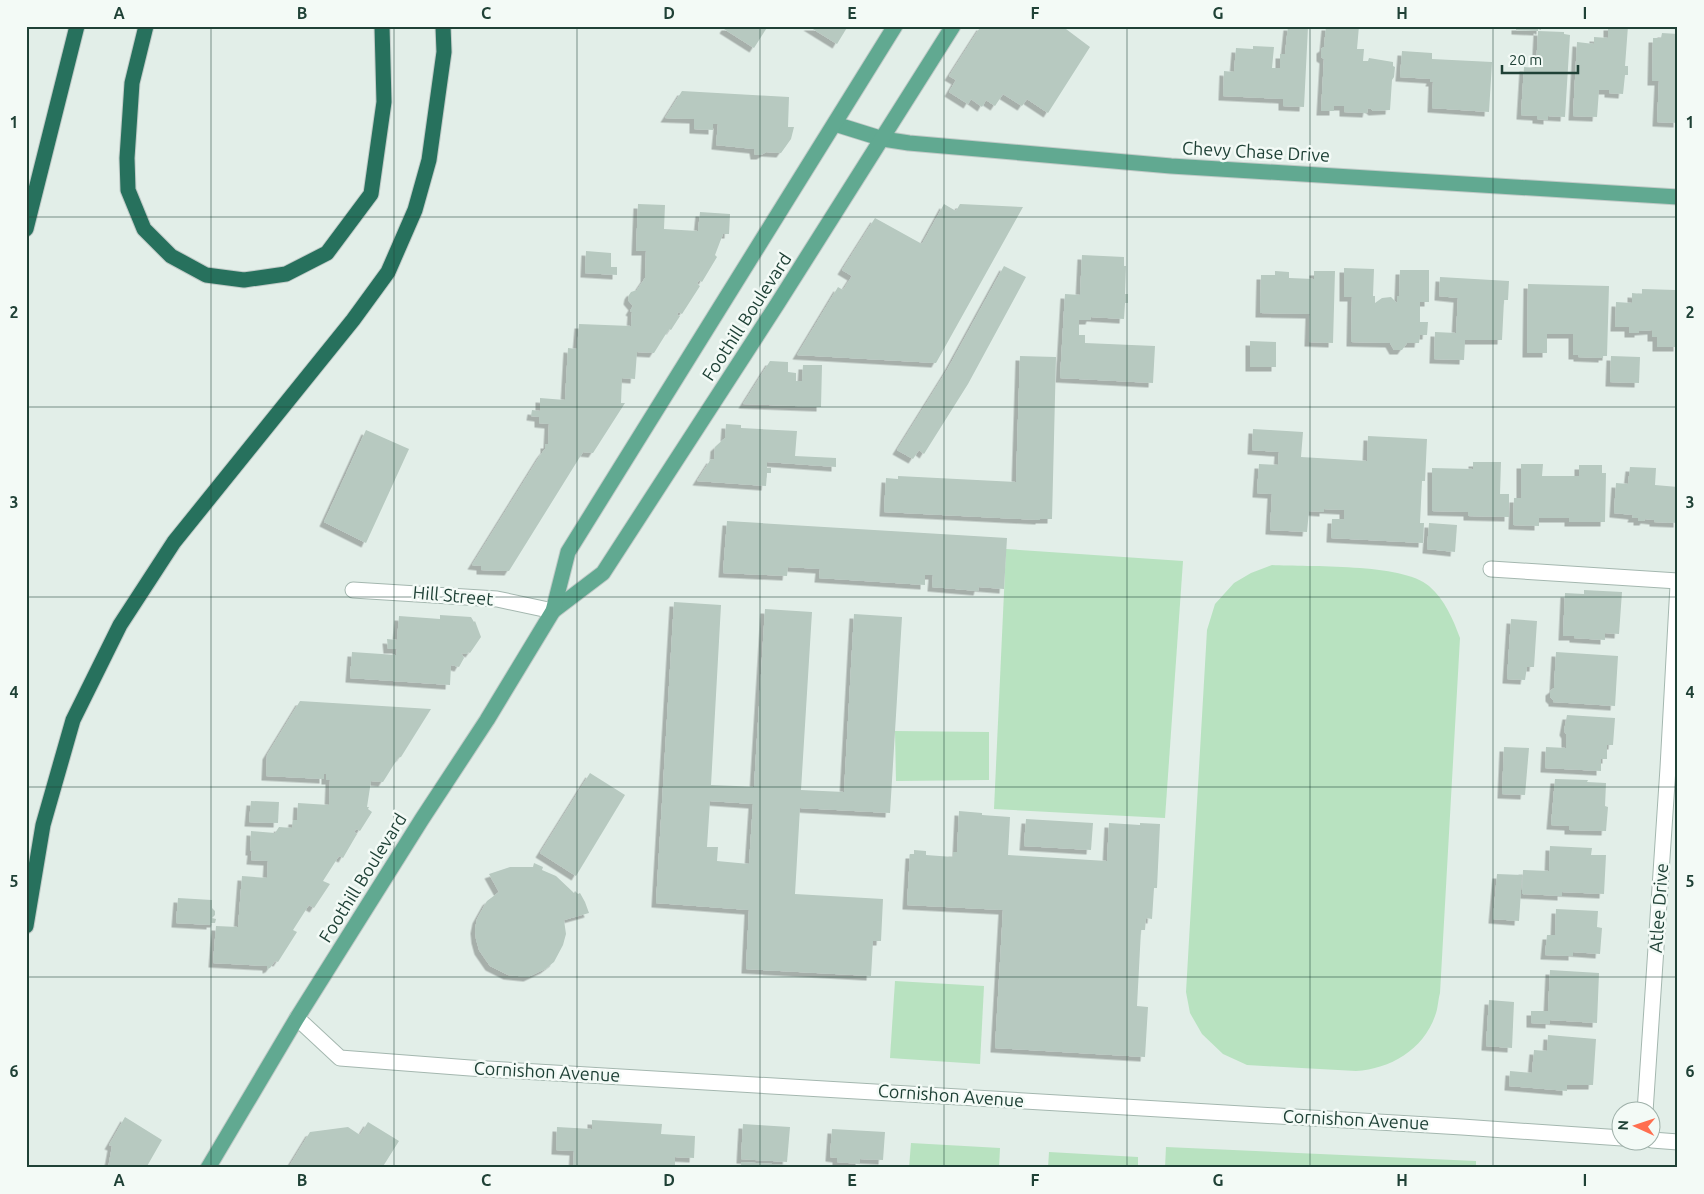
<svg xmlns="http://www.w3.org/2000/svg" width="1704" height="1194" viewBox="0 0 1704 1194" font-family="Ubuntu,sans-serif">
<defs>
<filter id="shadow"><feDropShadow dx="-4.5" dy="4.5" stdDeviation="0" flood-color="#0004"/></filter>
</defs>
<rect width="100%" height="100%" fill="#e2eee8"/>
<g fill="#b8e2c0">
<polygon points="1006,549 1183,561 1165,818 994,809"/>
<path d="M 1272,565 C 1308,567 1403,563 1429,586 C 1445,600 1453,619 1460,638 L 1440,993 C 1438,1000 1438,1009 1435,1016 C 1423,1050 1390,1069 1356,1071 L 1247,1065 L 1223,1054 L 1202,1034 L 1190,1013 L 1186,992 L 1207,630 L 1215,604 L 1234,583 L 1251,573 Z"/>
<polygon points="895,731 989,732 989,780 896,781"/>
<polygon points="895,981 984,986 980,1064 890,1058"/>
<polygon points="911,1143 1000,1148 999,1168 909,1168"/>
<polygon points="1166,1147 1476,1161 1476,1168 1165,1168"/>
<polygon points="1049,1152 1138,1157 1138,1168 1048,1168"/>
</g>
<g fill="#b7c9c0" fill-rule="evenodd" filter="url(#shadow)">
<polygon points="726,26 768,26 754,48 724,29"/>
<polygon points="808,26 848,26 837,44"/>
<polygon points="981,26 1062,26 1090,47 1048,113 1027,99 1022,106 1003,94 995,106 986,100 982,107 971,99 968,104 949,92 956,80 949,76"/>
<polygon points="1288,26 1308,27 1304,107 1283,106 1283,99 1223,96 1224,71 1234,72 1236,48 1253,49 1253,46 1274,47 1272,68 1280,68 1280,54 1285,54"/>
<polygon points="1326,26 1359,26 1357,49 1364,49 1363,61 1368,61 1369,58 1393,62 1393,66 1395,67 1394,77 1392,80 1390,110 1373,111 1371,109 1368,108 1367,113 1344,112 1344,106 1334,106 1334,111 1321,111 1324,59 1321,57 1321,49 1324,47"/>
<polygon points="1516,26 1541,26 1541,30 1538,29 1538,31 1516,30"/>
<polygon points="1608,26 1628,26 1625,66 1628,66 1628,75 1625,75 1623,94 1609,93 1609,90 1599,90 1597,117 1573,116 1577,42 1594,44 1594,37 1608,38"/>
<polygon points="1538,31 1564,32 1564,34 1570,35 1565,117 1548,116 1548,120 1537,119 1537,116 1521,115 1524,67 1536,68"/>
<polygon points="1662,33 1678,34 1678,123 1657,122 1659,81 1652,81 1653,38 1661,38"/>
<polygon points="1402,51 1432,53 1432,59 1492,62 1489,112 1432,108 1433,82 1430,82 1431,79 1400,77"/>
<polygon points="682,91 789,97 788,127 794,127 791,139 781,153 766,152 761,155 755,155 754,149 716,145 718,124 713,124 713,130 694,129 694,119 665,118"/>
<polygon points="638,204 665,205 664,229 698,231 700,212 730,214 729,234 723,234 715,255 717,257 702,282 699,280 697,284 700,286 682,314 678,312 677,315 680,316 671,330 669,329 654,353 637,352 635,379 622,378 621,403 625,403 593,453 583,452 509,571 481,570 481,566 472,565 541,454 545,449 545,444 548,444 549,424 539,423 539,417 531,416 532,410 540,411 540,398 565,400 568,348 577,349 579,324 631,326 632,312 630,311 633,306 628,300 629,295 631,292 637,290 645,278 646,251 636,251"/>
<polygon points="944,204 956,211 960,204 1023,207 936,363 797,355 838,287 843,290 852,276 842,270 875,218 922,244"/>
<polygon points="586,251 611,253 611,267 617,267 617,275 585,273"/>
<polygon points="1082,255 1124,257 1124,266 1126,266 1125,294 1128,294 1128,303 1125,303 1124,319 1091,317 1090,320 1079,320 1079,335 1085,335 1085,343 1155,346 1153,383 1060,378 1065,294 1080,295"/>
<polygon points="1004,266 1026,277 968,384 924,454 919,450 913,459 897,450 947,370"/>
<polygon points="1344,268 1374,269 1373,296 1375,296 1375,303 1382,298 1391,297 1397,303 1397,296 1399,296 1400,270 1429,270 1429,302 1420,302 1420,322 1428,322 1427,335 1420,335 1419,343 1407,343 1402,350 1394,350 1390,343 1351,342 1352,297 1344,297"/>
<polygon points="1275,271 1289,272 1289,278 1314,279 1314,271 1335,271 1333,343 1309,342 1310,314 1260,313 1261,275 1275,275"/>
<polygon points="1440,277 1509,281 1508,300 1504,300 1502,340 1465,340 1464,360 1434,359 1435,332 1456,333 1458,298 1439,296"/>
<polygon points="1528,284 1609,286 1607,356 1603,356 1603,358 1578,357 1578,355 1573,355 1573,334 1547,334 1547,353 1527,353"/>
<polygon points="1676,288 1678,288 1678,347 1657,347 1657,337 1652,337 1652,330 1639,331 1639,333 1629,333 1629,327 1615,327 1616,302 1632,303 1632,293 1642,294 1642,289 1676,290"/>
<polygon points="1250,341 1276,342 1276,367 1250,367"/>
<polygon points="1020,356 1056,357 1052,519 1040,519 1040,520 884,512 886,478 898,479 898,476 1016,482"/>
<polygon points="1611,356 1640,357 1639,383 1610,382"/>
<polygon points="770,361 788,362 788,372 796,373 796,381 802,381 803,365 822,365 821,407 743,404"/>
<polygon points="726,424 741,425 741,428 797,431 795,456 836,458 836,467 767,462 767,468 771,468 771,473 767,473 766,486 697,481 711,459 714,460 715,447 725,438"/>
<polygon points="1253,429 1303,432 1301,457 1367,461 1368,436 1427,439 1425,481 1422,481 1420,523 1424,523 1423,543 1331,538 1332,519 1344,519 1344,510 1324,509 1324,512 1309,511 1307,532 1270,530 1272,494 1257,493 1259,464 1278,465 1279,452 1252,450"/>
<polygon points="366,430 409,449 366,543 324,522"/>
<polygon points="1473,462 1501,462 1500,494 1509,494 1509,517 1468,516 1468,512 1432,511 1432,468 1473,469"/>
<polygon points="1521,464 1543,464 1542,476 1579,476 1579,465 1602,465 1602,473 1606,473 1605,522 1569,522 1569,518 1539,518 1539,526 1513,525 1514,498 1521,498"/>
<polygon points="1630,467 1656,468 1655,485 1678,487 1678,523 1654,522 1654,520 1645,519 1644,521 1638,521 1638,518 1632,518 1633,515 1614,513 1616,483 1628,484"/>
<polygon points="727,521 1007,538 1004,589 979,587 978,591 932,587 933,575 925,575 925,585 819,578 820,569 788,567 787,576 723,573"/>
<polygon points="1429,523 1457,525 1455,552 1427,549"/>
<polygon points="1584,590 1622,592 1619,634 1605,633 1605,640 1574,638 1574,636 1563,636 1565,593 1584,594"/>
<path d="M 674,602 L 721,605 L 711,785 L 736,786 L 754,787 L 765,609 L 812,612 L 801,790 L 844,792 L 854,614 L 902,617 L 890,813 L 800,808 L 795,894 L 883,899 L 881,941 L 873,941 L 871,976 L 746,969 L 749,910 L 656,903 ZM 710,801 L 753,804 L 749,864 L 717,861 L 718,847 L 707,847 Z"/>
<polygon points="440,615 471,617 474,622 475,621 481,637 470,653 468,652 467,654 461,653 464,658 459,667 451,665 450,685 350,678 352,652 396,655 397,649 388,649 387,639 397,640 399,616 440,619"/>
<polygon points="1511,619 1537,621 1534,667 1527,667 1525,680 1507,679"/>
<polygon points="1556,652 1618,656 1615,706 1553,702 1553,700 1550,697 1550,691 1554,688"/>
<polygon points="300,701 431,709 401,757 398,758 383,782 371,781 367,807 369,807 368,809 372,812 360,831 356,829 354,832 357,834 343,858 339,856 323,881 330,884 314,908 309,905 293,930 297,932 278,962 275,961 270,968 267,969 267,966 213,963 216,926 238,927 242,876 267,878 268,861 251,860 252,851 250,851 251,831 275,833 279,827 292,828 293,820 297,820 298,803 329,805 330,780 326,780 326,774 324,774 324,779 266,776 267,755"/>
<polygon points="1567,715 1615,718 1613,745 1607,745 1607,759 1601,759 1601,771 1545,768 1546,747 1566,748 1566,734 1564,731"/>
<polygon points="1504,747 1529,748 1525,795 1502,794"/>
<polygon points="590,773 625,795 576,876 540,853"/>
<polygon points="1555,779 1588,780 1587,782 1606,783 1605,806 1608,807 1606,831 1569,830 1569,826 1551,825"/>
<polygon points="251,801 279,802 278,823 249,822"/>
<polygon points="959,811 982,813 982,815 1010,817 1008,855 1107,861 1109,823 1140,825 1140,823 1160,824 1157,888 1154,888 1152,919 1146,918 1145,930 1141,930 1137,1006 1148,1007 1145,1057 995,1048 1003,910 907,905 910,854 914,854 914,850 926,851 926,855 953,857 953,852 957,852"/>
<polygon points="1026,819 1093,823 1091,850 1024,846"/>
<polygon points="1550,846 1592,848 1591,855 1606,855 1604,894 1562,892 1562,896 1522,894 1523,870 1549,871"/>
<polygon points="534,863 543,867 542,870 556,876 574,893 575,891 578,894 580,893 585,902 589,913 564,920 566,934 563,945 554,962 545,969 528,977 508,975 490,966 479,950 476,939 475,929 477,919 487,901 499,892 489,874 510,867 533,867"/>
<polygon points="1497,874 1522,875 1519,921 1493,919"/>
<polygon points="178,898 212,900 212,908 215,911 215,915 212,918 216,919 215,923 211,923 211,925 176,923"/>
<polygon points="1556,909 1598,911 1597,927 1602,928 1600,954 1573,952 1573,956 1545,955 1547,935 1555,935"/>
<polygon points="1550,970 1599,973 1597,1023 1550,1020 1550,1024 1531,1023 1531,1011 1548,1011"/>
<polygon points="1489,1000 1514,1002 1512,1048 1486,1046"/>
<polygon points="1548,1035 1596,1039 1593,1085 1567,1085 1567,1091 1509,1086 1510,1071 1532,1073 1534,1050 1547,1051"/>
<polygon points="125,1117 162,1140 146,1168 108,1168 112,1146 109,1145"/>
<polygon points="592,1120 662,1124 661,1134 695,1136 694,1158 675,1157 675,1168 573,1168 574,1151 556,1150 557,1127 592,1129"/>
<polygon points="368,1122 399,1141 382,1168 288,1168 310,1132 348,1127 360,1135"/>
<polygon points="743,1124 790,1127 787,1162 741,1159"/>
<polygon points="832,1129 885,1132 883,1160 860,1159 860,1164 837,1162 837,1158 830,1157"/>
<polygon points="741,1162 787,1165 787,1168 741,1168"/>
</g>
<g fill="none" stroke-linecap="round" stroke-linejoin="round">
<g stroke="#a4b7af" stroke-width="17">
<g id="minor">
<polyline points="1491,569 1678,581"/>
<polyline points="353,590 497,599 553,611"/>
<polyline points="297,1018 340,1058 470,1068 1462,1127 1622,1138"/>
<polyline points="1645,1112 1668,768 1678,585"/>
<polyline points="1652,1140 1678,1142"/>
</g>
</g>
<g stroke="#c0cac7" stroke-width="17">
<g id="major">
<polyline points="835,124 883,139 909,143 1171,166 1678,197"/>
<polyline points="553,611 603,573 778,303 953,26"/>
<polyline points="208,1168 297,1018 422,819 487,720 553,611 568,552 895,26"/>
</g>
</g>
<g stroke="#c0cac7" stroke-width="17">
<g id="highway">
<polyline points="146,26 132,83 127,158 128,190 144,229 171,256 206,275 244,280 286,274 327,253 371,194 384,102 382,26"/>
<polyline points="26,229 77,26"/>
<polyline points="26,926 43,825 73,720 120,625 174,542 353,320 388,272 415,210 429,160 444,52 443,26"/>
</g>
</g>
<use href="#minor" stroke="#fff" stroke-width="15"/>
<use href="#major" stroke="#61a991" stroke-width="15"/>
<use href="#highway" stroke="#27715d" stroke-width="15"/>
</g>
<path fill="none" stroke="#1f4136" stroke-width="1" stroke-opacity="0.55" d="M 211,26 L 211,1168M 394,26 L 394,1168M 577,26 L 577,1168M 760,26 L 760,1168M 944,26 L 944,1168M 1127,26 L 1127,1168M 1310,26 L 1310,1168M 1493,26 L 1493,1168M 26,217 L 1678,217M 26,407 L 1678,407M 26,597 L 1678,597M 26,787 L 1678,787M 26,977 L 1678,977"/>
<g text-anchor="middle" stroke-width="5" stroke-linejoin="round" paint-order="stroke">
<g font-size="18" fill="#1f4136" stroke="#f3faf6">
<text transform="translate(1256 152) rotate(3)" y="6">Chevy Chase Drive</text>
<text transform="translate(747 317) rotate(-57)" y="6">Foothill Boulevard</text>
<text transform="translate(453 596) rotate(5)" y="6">Hill Street</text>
<text transform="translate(363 878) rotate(-58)" y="6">Foothill Boulevard</text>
<text transform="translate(1659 908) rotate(-86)" y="6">Atlee Drive</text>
<text transform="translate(547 1072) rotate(3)" y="6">Cornishon Avenue</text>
<text transform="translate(951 1096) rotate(4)" y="6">Cornishon Avenue</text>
<text transform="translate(1356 1120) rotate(3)" y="6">Cornishon Avenue</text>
</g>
</g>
<rect width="1704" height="1194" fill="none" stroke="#f3faf6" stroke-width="55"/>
<g transform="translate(1636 1126) rotate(273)"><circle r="24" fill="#f3faf6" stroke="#9eb0a9"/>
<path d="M0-4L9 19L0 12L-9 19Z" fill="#ff6e4f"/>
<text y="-8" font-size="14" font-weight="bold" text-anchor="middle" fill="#1f4136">N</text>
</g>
<path d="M1502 65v8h76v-8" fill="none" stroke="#1f4136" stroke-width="2.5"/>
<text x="1509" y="65" font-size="15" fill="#1f4136" stroke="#f3faf6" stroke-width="4" paint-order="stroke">20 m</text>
<rect x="28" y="28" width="1648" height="1138" fill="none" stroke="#1f4136" stroke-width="2"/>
<g font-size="16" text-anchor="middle" font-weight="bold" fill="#1f4136">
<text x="119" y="19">A</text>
<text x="302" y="19">B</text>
<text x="486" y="19">C</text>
<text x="669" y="19">D</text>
<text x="852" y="19">E</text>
<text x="1035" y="19">F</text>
<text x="1218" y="19">G</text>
<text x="1402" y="19">H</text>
<text x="1585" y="19">I</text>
<text x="14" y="128">1</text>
<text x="1690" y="128">1</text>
<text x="14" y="318">2</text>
<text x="1690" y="318">2</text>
<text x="14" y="508">3</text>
<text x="1690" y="508">3</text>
<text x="14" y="698">4</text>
<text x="1690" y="698">4</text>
<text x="14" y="887">5</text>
<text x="1690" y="887">5</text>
<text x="14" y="1077">6</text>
<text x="1690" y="1077">6</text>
<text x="119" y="1186">A</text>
<text x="302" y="1186">B</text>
<text x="486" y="1186">C</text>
<text x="669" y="1186">D</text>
<text x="852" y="1186">E</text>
<text x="1035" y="1186">F</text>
<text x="1218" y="1186">G</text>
<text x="1402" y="1186">H</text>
<text x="1585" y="1186">I</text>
</g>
</svg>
